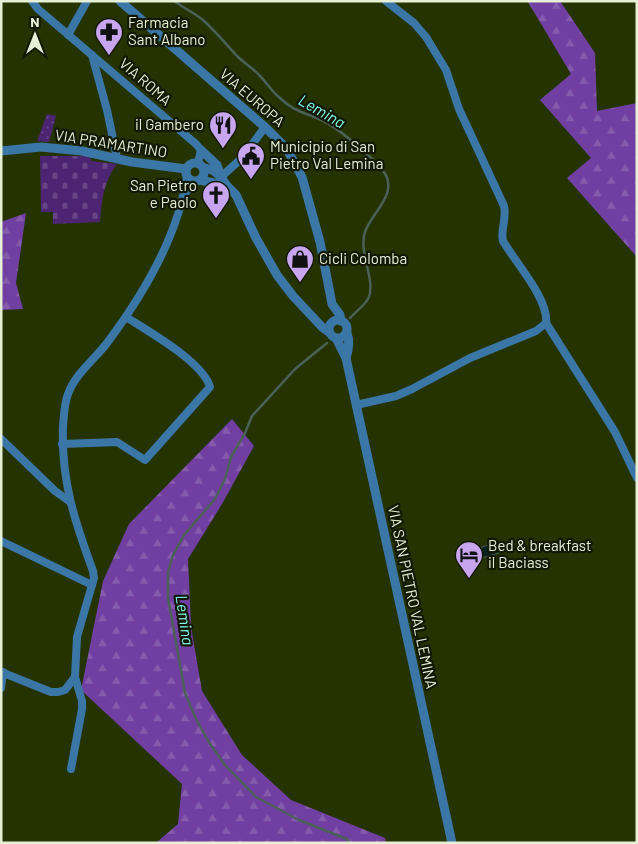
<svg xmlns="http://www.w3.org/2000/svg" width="638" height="844" viewBox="0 0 638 844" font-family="Barlow,sans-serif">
<defs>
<pattern id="forest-firs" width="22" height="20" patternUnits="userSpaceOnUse" patternTransform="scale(1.25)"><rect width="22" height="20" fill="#713fa1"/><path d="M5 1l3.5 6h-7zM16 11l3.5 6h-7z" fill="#855bad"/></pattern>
<pattern id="cemetery-stones" width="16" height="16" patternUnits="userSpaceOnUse" patternTransform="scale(1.25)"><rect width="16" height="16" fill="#4d2472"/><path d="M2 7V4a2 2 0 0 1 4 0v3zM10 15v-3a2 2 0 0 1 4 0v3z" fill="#674485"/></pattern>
<pattern id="park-dots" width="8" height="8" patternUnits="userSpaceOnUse" patternTransform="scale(1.25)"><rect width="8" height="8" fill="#4d2472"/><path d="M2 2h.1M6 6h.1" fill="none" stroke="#674485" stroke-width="1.8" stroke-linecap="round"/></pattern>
<pattern id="water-ripples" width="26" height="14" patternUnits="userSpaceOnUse" patternTransform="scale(1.25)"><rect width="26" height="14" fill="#09221f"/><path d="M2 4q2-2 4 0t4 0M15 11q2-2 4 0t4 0" fill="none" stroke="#2d423f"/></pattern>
</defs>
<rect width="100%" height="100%" fill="#253302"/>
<g fill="url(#forest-firs)">
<polygon points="529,1 560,1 595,53 597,111 637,103 637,257 567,178 591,158 540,100 571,74 528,2"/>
<polygon points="26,213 16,283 23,309 1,310 1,222"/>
<polygon points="232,419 254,446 222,504 188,559 191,627 202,691 242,755 291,800 385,838 386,843 156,843 178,824 182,784 81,690 103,581 129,524"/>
</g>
<path fill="url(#cemetery-stones)" d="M 40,156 L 91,156 L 91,161 L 117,164 C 104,180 101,202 100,222 L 53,224 L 53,212 L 41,212 Z"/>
<polygon fill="url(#park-dots)" points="47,114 56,116 49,142 37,141"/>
<polygon fill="url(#water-ripples)" stroke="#4b6056" points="490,544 499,545 499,553 478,559 475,550"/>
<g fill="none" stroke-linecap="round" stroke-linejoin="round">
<g stroke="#4b6056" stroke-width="2.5">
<path d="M 174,1 C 184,8 194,13 203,20 C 215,31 226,44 237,56 C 244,63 253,68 260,76 C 267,83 272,92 280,98 C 294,112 307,113 323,121 C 337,127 375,159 384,172 C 399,194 371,213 365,232 C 358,253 377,282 368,299 C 364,306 355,312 350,318"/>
<polyline points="327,343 295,369 252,416 245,433 231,457 225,479 215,499 184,535 173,555 168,572 168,598 185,693 196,719 210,744 225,765 256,797 299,820 347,839 349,843"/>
</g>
<g stroke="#3b77a6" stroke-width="8">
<polyline points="32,1 38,9 196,144 201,150 198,163"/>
<path d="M 386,1 L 414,23 L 426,37 L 446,70 L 459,109 L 504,206 C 507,220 500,230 503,241 C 515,262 549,299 546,323 L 615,432 L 637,478"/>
<polyline points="68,35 87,1"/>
<polyline points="92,55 107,110 117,158"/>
<polyline points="221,177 242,158 265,127"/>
<polyline points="185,193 197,181"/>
<polyline points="356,405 396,396 412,389 470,358 536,331 546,323"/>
<polyline points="1,439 55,491 69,501"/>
<path d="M 62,444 L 117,442 L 145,460 L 210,387 C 203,362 148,331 126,317"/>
<polyline points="1,541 92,585"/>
<path d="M 1,672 L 51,692 L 58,692 L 65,690 L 75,677 L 77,637 L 94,578 L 93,571 C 75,522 61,481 63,427 C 64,416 64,404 68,394 C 75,374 95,359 107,343 C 143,295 178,237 187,176"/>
<polyline points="1,688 3,672"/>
<polyline points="71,769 82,709 82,701 75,677"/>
</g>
<g stroke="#3b77a6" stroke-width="9">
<polyline points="120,1 265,127 287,149 302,177 320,242 332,304 340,315 341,321"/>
<polyline points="201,150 217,165 221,176"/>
<polyline points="1,151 41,147 82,151 132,162 186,169"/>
<circle cx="195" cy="172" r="9"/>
<polyline points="204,168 213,170 221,177 227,186 236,195 256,238 277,275 293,296 322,327 329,332"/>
<polyline points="200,180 227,186"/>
<circle cx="338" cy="329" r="9"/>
<polyline points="336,338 346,358 452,843"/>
<path d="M 346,358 C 349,349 350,341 347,333"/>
</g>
</g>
<defs>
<g id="pharmacy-pin" transform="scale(1.4375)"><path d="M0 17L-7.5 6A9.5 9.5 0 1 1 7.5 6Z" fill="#c7a6ef" stroke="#121805"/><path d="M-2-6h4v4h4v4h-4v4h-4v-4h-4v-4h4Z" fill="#111"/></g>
<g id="restaurant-pin" transform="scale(1.4375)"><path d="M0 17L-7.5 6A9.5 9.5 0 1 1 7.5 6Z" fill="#c7a6ef" stroke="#121805"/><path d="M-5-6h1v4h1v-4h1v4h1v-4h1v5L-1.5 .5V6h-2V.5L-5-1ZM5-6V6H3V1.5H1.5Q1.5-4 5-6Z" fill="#111"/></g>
<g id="civic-pin" transform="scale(1.4375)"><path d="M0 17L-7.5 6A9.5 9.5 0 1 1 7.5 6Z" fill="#c7a6ef" stroke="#121805"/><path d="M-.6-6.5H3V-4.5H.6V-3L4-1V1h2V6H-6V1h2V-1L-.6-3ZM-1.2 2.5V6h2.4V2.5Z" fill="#111"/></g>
<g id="church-pin" transform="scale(1.4375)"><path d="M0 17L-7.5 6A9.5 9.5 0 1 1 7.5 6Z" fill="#c7a6ef" stroke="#121805"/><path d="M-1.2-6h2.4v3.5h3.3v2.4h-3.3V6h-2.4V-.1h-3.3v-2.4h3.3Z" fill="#111"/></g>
<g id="shop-pin" transform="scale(1.4375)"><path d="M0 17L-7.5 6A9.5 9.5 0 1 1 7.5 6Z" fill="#c7a6ef" stroke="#121805"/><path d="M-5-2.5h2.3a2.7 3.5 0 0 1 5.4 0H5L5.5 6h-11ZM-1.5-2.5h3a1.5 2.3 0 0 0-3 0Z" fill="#111"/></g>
<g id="hotel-pin" transform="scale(1.4375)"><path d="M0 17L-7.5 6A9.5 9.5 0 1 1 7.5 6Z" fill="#c7a6ef" stroke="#121805"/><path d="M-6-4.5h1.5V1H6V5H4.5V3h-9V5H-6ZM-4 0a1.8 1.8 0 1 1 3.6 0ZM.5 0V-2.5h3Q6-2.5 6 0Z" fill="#111"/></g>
</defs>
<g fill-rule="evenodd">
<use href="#pharmacy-pin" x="109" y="32"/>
<use href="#restaurant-pin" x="223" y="125"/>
<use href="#civic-pin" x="251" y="156"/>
<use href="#church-pin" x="216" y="195"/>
<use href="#shop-pin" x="300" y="259"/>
<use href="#hotel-pin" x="469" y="555"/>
</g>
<g text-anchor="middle" stroke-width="4.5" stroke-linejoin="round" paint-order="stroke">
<g font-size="15" fill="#e6f0d6" stroke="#121805" text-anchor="start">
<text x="128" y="28">Farmacia<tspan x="128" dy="17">Sant Albano</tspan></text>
<text x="204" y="130" text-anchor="end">il Gambero</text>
<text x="270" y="152">Municipio di San<tspan x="270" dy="17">Pietro Val Lemina</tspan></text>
<text x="197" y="191" text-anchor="end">San Pietro<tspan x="197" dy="17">e Paolo</tspan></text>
<text x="319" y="264">Cicli Colomba</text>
<text x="488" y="551">Bed &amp; breakfast<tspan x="488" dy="17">il Baciass</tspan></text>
</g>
<g font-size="15" fill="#e6f0d6" stroke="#121805">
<text transform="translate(145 82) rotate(41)" y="5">VIA ROMA</text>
<text transform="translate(252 98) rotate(41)" y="5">VIA EUROPA</text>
<text transform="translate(111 144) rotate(9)" y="5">VIA PRAMARTINO</text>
<text transform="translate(412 597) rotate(78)" y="5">VIA SAN PIETRO VAL LEMINA</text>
</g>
<g font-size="16" font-style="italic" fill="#83fbec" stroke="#121805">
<text transform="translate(322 111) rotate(30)" y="6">Lemina</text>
<text transform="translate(185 620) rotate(82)" y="6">Lemina</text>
</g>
</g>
<rect width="638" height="844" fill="none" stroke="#e6f0d6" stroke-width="5"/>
<g transform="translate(35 35)" stroke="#121805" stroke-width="4" paint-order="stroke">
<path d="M0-4L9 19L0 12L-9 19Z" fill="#e6f0d6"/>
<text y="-8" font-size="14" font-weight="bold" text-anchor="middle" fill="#e6f0d6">N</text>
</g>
</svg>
